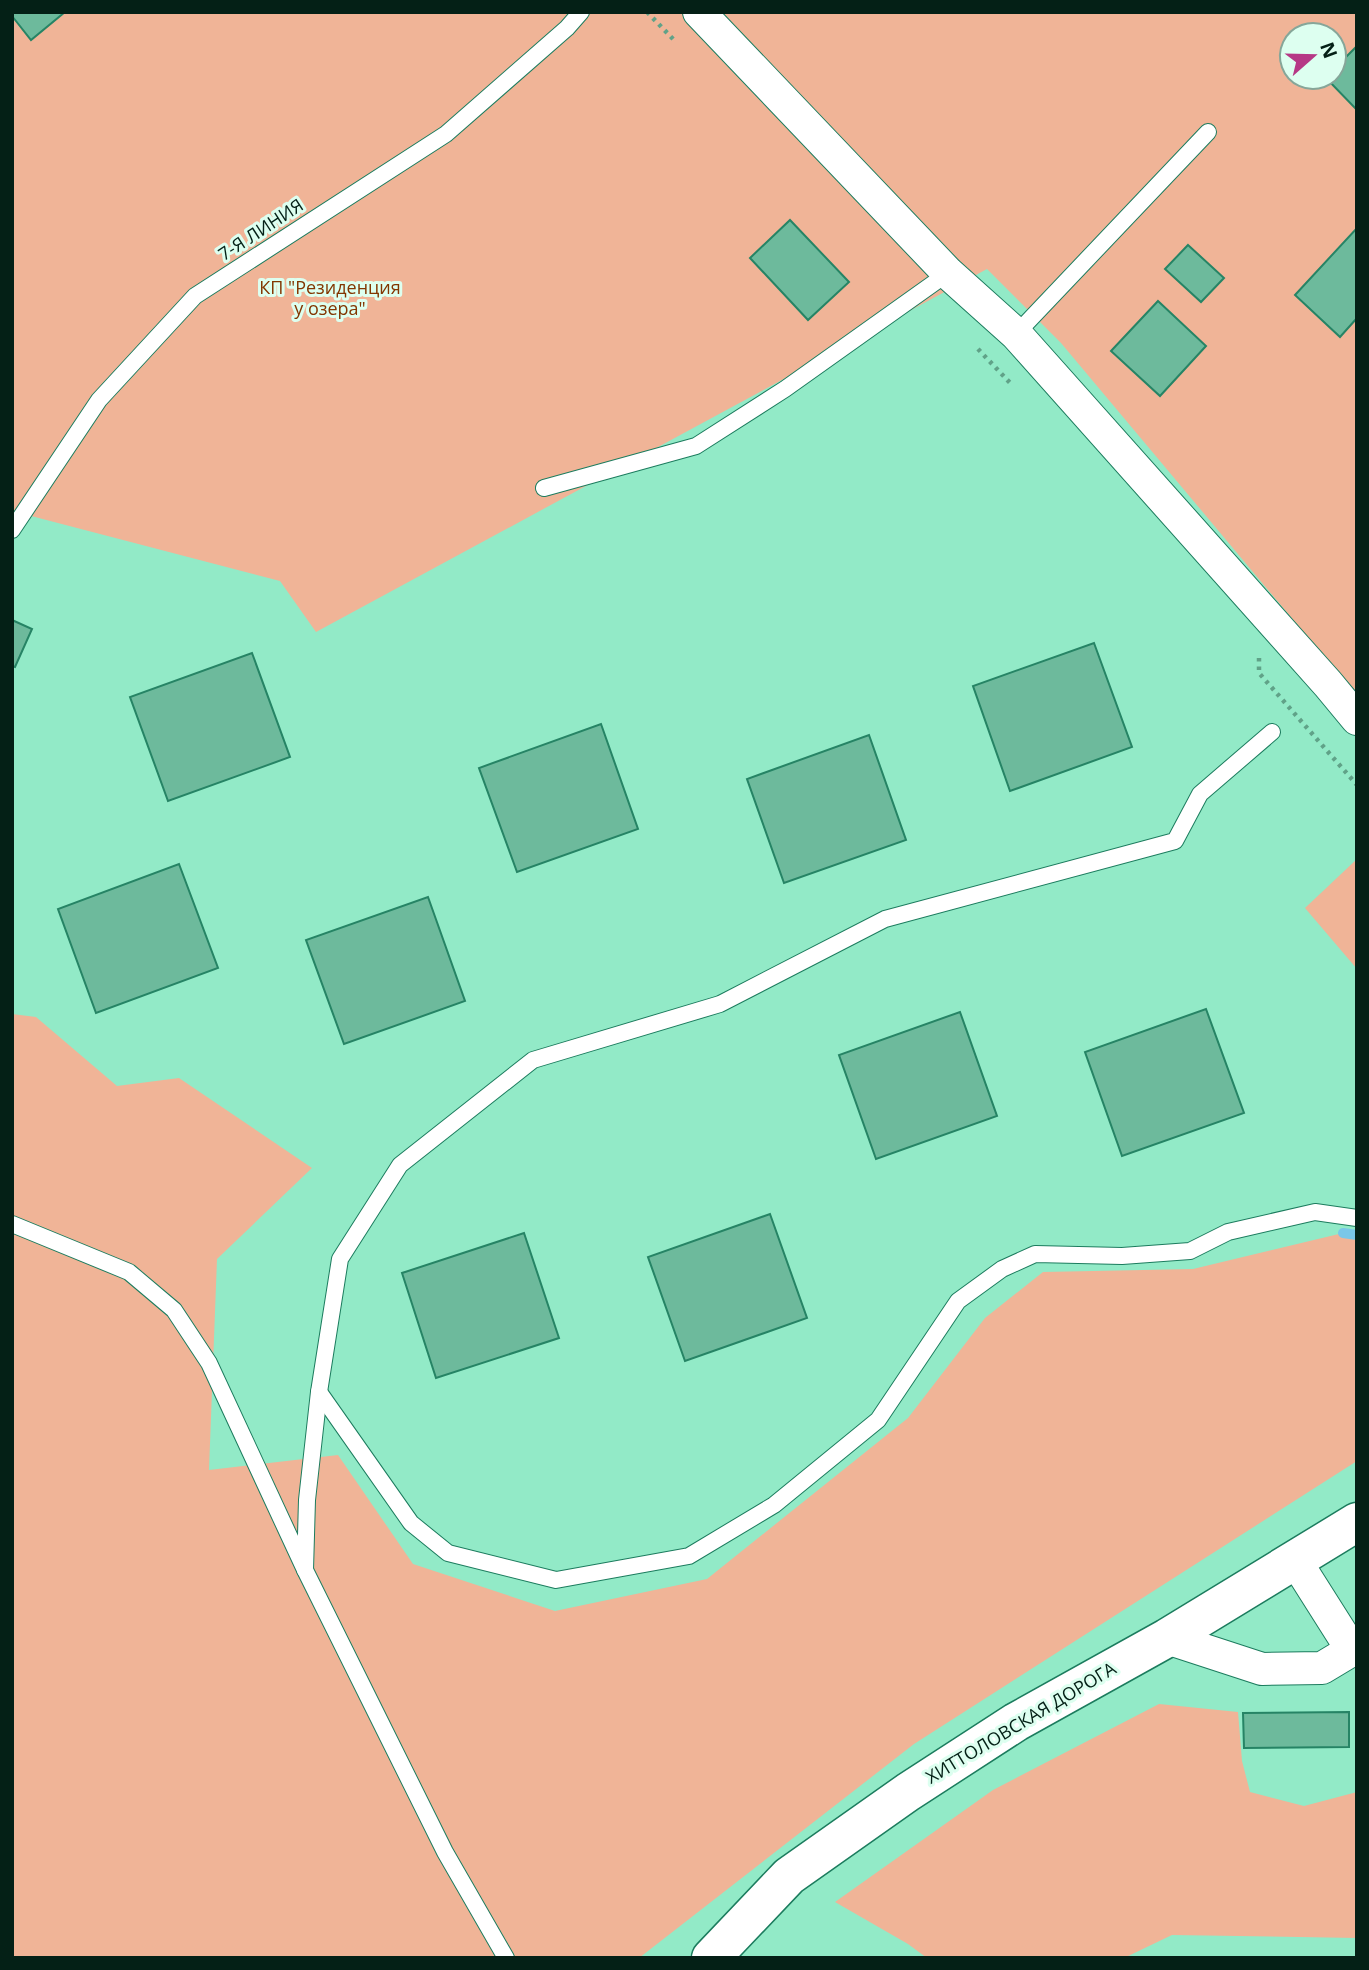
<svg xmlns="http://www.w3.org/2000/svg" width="1369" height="1970" viewBox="0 0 1369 1970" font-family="'Open Sans',sans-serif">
<rect width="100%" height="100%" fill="#92eac7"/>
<g fill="#f0b497" fill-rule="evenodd">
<path d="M 12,12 L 1357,12 L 1357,696 L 1061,343 L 987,269 L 316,632 L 280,581 L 12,511 ZM 1292,35 L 1334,35 L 1334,77 L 1292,77 Z"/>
<polygon points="1357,859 1357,969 1305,908"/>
<polygon points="12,1014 36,1017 117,1086 179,1078 312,1168 217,1259 209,1470 338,1455 413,1564 555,1611 707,1579 908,1418 985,1318 1043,1272 1193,1269 1343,1233 1357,1235 1357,1461 914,1744 639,1958 12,1958"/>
<polygon points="1159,1704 1238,1712 1242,1761 1250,1792 1304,1806 1357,1792 1357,1938 1172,1935 1124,1958 927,1958 908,1944 835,1902 993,1790"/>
</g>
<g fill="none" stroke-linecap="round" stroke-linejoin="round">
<polyline stroke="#7ac7e8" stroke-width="10" points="1343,1233 1357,1235"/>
</g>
<g fill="#6dba9c" stroke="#268465" stroke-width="2">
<polygon points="12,12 65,12 31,40 12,16"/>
<polygon points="1357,46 1357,110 1325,77 1334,77 1334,69"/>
<polygon points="790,220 849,282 808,320 750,258"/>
<polygon points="1357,228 1357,318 1340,337 1295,295"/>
<polygon points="1188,245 1224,278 1201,302 1165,269"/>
<polygon points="1158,301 1206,346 1160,396 1111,351"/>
<polygon points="12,620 32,629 15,667 12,666"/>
<polygon points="1094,643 1132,747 1010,791 973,686"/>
<polygon points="252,653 290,757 168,801 130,697"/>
<polygon points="601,724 638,829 517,872 479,768"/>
<polygon points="869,735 906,840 784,883 747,779"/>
<polygon points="179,864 218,968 96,1013 58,909"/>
<polygon points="428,897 465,1001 344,1044 306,940"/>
<polygon points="1206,1009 1244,1113 1122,1156 1085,1052"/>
<polygon points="960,1012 997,1116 876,1159 839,1055"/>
<polygon points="770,1214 807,1318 685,1361 648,1257"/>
<polygon points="524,1233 559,1338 436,1378 402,1273"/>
<polygon points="1349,1712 1349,1747 1244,1748 1243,1713"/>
</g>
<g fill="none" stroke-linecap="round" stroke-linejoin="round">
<g stroke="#1c7c5e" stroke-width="18">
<g id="lane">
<polyline points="1016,334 1208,132"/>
<polyline points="544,488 696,446 785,389 948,273"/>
<polyline points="12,530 99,400 195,296 446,134 567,28 581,12"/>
<polyline points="12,1224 129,1272 174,1310 209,1363 305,1570 445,1852 506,1958"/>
<polyline points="319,1392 411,1523 448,1553 556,1580 689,1556 774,1505 878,1420 958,1301 1002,1269 1035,1254 1122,1256 1190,1251 1228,1232 1315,1212 1357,1218"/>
<polyline points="305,1570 307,1500 319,1392 340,1259 400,1165 533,1060 720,1004 885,919 1175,841 1200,794 1272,732"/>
</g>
</g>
<g stroke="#1c7c5e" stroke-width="34">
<g id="street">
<polyline points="699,12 948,273 1016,334 1328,684 1357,719"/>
<polyline points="1295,1560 1352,1650"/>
<polyline points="1167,1638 1262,1669 1322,1668 1357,1647"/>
</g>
</g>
<g stroke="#1c7c5e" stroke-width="41">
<polyline id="secondary" points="711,1958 789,1876 908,1792 1016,1722 1167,1638 1357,1522"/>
</g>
<g stroke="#60a288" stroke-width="4.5" stroke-dasharray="3.5 5" stroke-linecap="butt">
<polyline points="647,12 675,41"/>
<polyline points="978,349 1013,386"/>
<polyline points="1259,658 1259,673 1357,785"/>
</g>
<use href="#lane" stroke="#fff" stroke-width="16"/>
<use href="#street" stroke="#fff" stroke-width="32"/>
<use href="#secondary" stroke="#fff" stroke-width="38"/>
</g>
<g text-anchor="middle" stroke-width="6" stroke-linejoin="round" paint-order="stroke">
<g font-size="18" fill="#042016" stroke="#ddfff0">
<text transform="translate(261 230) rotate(-33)" y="6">7-Я ЛИНИЯ</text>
<text transform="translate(1021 1723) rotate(-31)" y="6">ХИТТОЛОВСКАЯ ДОРОГА</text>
</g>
<g font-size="18" fill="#823601" stroke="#ddfff0">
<text x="330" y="294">КП "Резиденция<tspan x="330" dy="21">у озера"</tspan></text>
</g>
</g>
<rect width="1369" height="1970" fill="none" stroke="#042016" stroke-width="28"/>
<g transform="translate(1313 56) rotate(70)"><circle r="33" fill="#ddfff0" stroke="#86a699" stroke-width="2"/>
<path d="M0-5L12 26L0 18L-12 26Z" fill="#b63886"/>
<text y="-10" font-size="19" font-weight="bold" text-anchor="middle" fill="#042016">N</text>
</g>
</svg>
